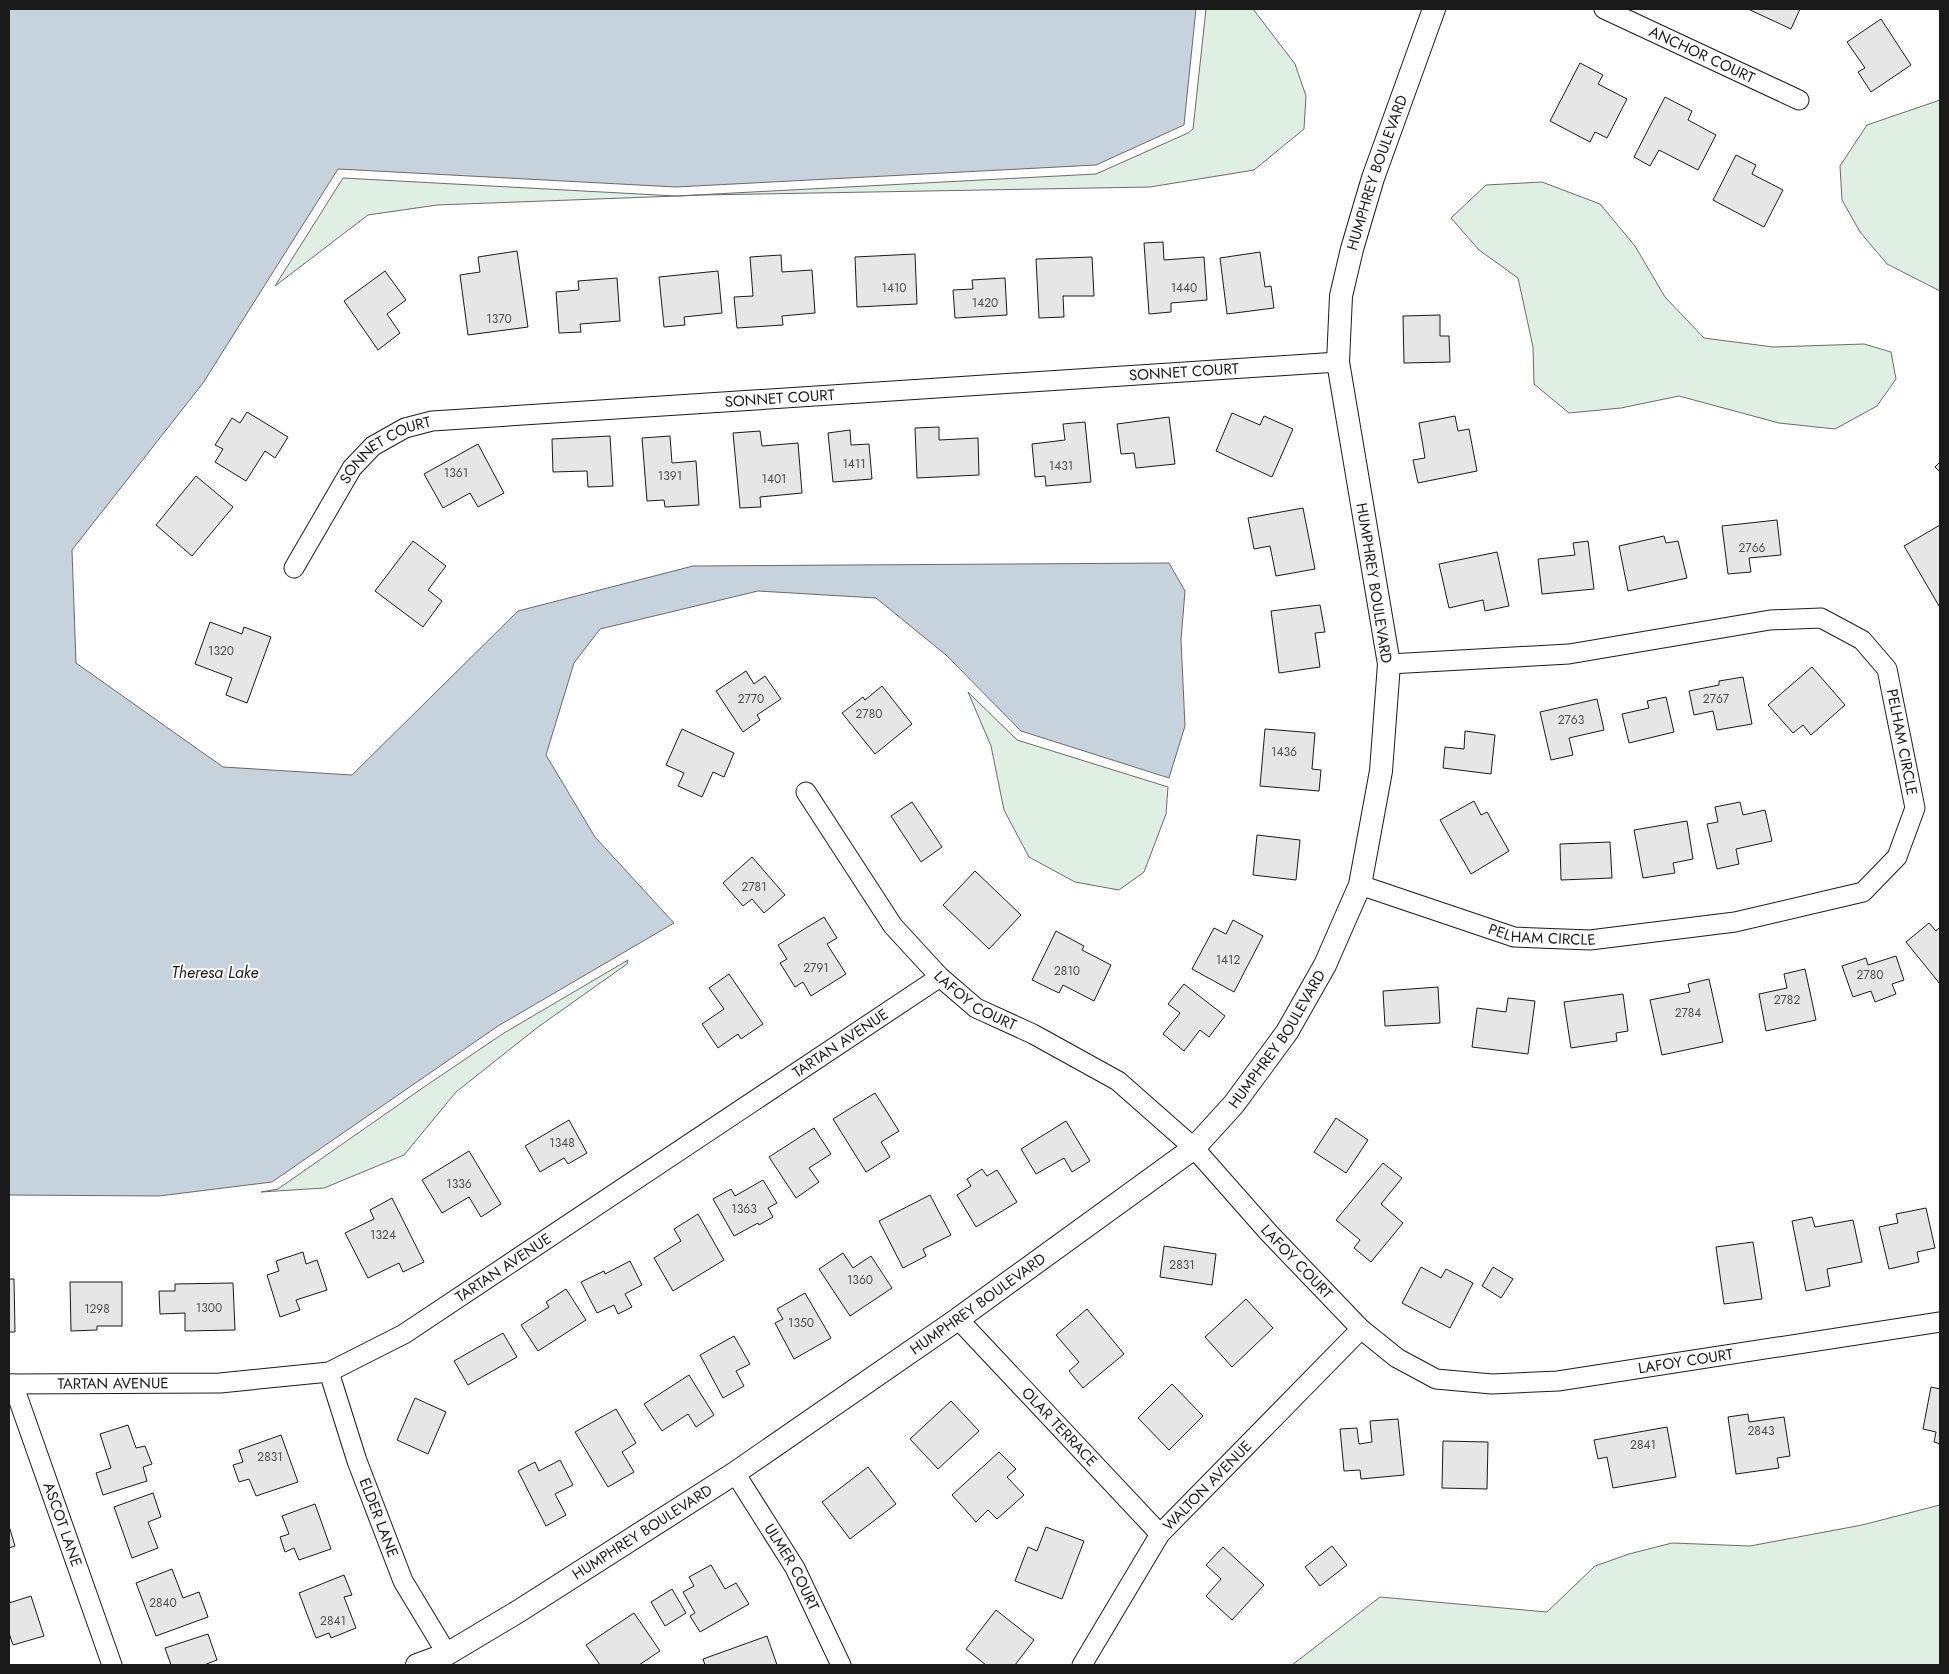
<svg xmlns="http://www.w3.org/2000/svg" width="1949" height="1674" viewBox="0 0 1949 1674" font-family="Jost,sans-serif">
<rect width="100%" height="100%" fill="#fff"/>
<g fill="#e0efe3" stroke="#6a6a6a">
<polygon points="1206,9 1253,9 1295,64 1306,96 1304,129 1254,170 1150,187 704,195 437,205 368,215 275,286 343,178 676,196 1096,174 1188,133 1193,129"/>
<polygon points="1940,100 1940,291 1887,264 1860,232 1842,200 1840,166 1867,125"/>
<polygon points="1542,182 1600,204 1635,246 1665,297 1704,338 1773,347 1864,344 1891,352 1896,379 1877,406 1835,429 1779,423 1679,396 1621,408 1569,413 1534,384 1533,347 1518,278 1479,250 1451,218 1486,185"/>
<polygon points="968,692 1017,740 1168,787 1166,814 1144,872 1119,890 1075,882 1029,857 1004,810 991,746"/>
<polygon points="628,960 627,964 538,1027 456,1092 404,1155 324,1188 261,1192 278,1189 424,1087 504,1033"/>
<polygon points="1940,1505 1940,1665 1292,1665 1380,1597 1547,1612 1595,1566 1629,1554 1672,1543 1750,1546 1862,1525"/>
</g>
<polygon fill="#c6d2dc" stroke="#6a6a6a" points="9,9 1196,9 1184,125 1096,165 676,187 338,169 203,383 72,550 76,663 223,767 352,775 518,611 693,566 1169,563 1185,591 1181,640 1185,726 1169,778 1021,731 946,655 876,598 758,591 600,629 574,663 546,755 595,837 674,923 498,1026 272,1182 159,1196 9,1195"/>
<g fill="#e6e6e6" stroke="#1a1a1a">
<polygon points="1748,9 1800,9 1791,29"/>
<polygon points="1881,19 1911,65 1871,92 1858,72 1865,68 1847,42"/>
<polygon points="1580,63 1603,75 1598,84 1627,99 1607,138 1595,132 1590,142 1550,121"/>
<polygon points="1665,97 1692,111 1688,120 1716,135 1698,170 1659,150 1650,166 1634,157"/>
<polygon points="1736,155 1756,165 1752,174 1783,190 1764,227 1713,200"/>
<polygon points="1163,242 1164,260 1204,257 1207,300 1171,303 1171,312 1149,314 1144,243"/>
<polygon points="517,251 528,327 468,335 460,275 480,272 478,257"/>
<polygon points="1260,252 1265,287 1271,286 1274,308 1227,314 1220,258"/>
<polygon points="915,254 917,304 857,307 855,257"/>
<polygon points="781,255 782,272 812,270 815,313 782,316 783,325 737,328 734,297 753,296 750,257"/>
<polygon points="1092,257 1094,296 1063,296 1064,317 1039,318 1036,259"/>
<polygon points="385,271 406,300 387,314 400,333 378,350 344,301"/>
<polygon points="718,271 722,313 684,317 685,325 664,327 659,277"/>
<polygon points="617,278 620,321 580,324 581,332 559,333 556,292 579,290 578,281"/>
<polygon points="1005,278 1007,315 955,318 953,290 973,289 972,280"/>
<polygon points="1440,315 1440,336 1449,336 1450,362 1404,363 1403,316"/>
<polygon points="247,412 288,437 275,458 265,451 246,481 215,462 223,449 215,445 232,418 240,423"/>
<polygon points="1232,413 1260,425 1264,416 1293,429 1272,477 1216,451"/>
<polygon points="1455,416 1458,431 1469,429 1477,471 1418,483 1413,460 1425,458 1419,423"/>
<polygon points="1169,417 1175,464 1136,468 1134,453 1121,454 1117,424"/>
<polygon points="1085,422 1091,482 1046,486 1045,476 1035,477 1032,444 1065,440 1063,424"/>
<polygon points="939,427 939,440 978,438 979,475 917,478 915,428"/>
<polygon points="850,430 851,445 869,444 872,479 833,482 828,433"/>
<polygon points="760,431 762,446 798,443 802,493 760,497 761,507 740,508 733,433"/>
<polygon points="610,436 613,486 588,487 587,471 553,472 552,439"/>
<polygon points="670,436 672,463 696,461 699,505 665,507 664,500 647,501 642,438"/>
<polygon points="478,444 504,493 478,507 470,493 443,508 424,474"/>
<polygon points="1940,462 1940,472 1935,467"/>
<polygon points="196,476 233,507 192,556 156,525"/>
<polygon points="1303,508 1315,569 1276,576 1270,546 1254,549 1248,518"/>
<polygon points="1777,520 1781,555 1749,558 1751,572 1728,574 1722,526"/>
<polygon points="1940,525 1940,606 1939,606 1904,546"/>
<polygon points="1664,536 1666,543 1678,541 1687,578 1628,591 1619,546"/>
<polygon points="413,541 446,566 428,590 442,601 423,627 375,591"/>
<polygon points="1588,541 1594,589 1542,594 1538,559 1575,555 1573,543"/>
<polygon points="1497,552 1509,606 1485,611 1483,600 1449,608 1439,564"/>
<polygon points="1320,605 1325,632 1315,633 1320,667 1279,673 1271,611"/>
<polygon points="210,622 242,634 244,627 271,637 247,703 226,695 232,678 195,664"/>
<polygon points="1812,667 1845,705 1811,735 1803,725 1793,733 1768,705"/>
<polygon points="746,671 754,684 765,676 781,699 757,715 760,720 743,732 716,691"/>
<polygon points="1743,677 1752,724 1717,730 1713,711 1694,715 1689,691 1719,685 1719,681"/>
<polygon points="882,686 912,724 875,754 842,713 863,697 865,700"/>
<polygon points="1666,697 1674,732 1629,743 1622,714 1649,708 1647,701"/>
<polygon points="1597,699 1604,730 1569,738 1573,755 1551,760 1540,712"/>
<polygon points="682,729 734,753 724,777 713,772 702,797 678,786 684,773 666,765"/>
<polygon points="1265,729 1315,733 1312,769 1321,770 1319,791 1260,786"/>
<polygon points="1465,731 1495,735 1491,774 1443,768 1445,747 1464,749"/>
<polygon points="1474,801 1481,815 1487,812 1509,851 1471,874 1440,820"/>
<polygon points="912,802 942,847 921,862 891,816"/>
<polygon points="1740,802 1743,815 1765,810 1772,841 1736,849 1739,864 1717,869 1707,824 1718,822 1715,807"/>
<polygon points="1687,821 1693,859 1673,863 1675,873 1643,878 1634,830"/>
<polygon points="1257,835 1300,840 1296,880 1253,875"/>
<polygon points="1610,842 1612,878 1561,880 1560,844"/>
<polygon points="752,857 785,895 764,913 752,899 743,906 723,883"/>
<polygon points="975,871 1021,915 989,949 943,905"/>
<polygon points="824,917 837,938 827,944 846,974 811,996 803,982 795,987 780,963 787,959 778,945"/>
<polygon points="1233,920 1263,936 1234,992 1192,969 1214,928 1226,934"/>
<polygon points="1929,923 1936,931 1940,927 1940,984 1906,942"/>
<polygon points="1056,931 1084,946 1082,950 1111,965 1094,1001 1063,985 1059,993 1032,980"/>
<polygon points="1896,956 1904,980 1892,984 1896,994 1875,1002 1871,991 1853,997 1842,966 1866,958 1868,965"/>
<polygon points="1805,969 1816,1020 1766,1031 1759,994 1787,988 1784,974"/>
<polygon points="729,974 763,1024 741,1039 738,1034 718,1048 702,1024 724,1009 709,988"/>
<polygon points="1709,979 1723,1042 1662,1055 1650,1000 1690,992 1688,984"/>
<polygon points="1184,984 1225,1016 1209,1037 1200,1030 1184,1051 1163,1034 1180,1013 1168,1004"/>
<polygon points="1438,987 1440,1023 1385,1026 1383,991"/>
<polygon points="1623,994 1628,1031 1616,1033 1617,1041 1571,1048 1564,1002"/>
<polygon points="1508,998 1535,1001 1528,1054 1472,1047 1477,1008 1506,1012"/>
<polygon points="875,1093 899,1131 881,1142 890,1157 866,1172 833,1119"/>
<polygon points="1336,1118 1368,1140 1346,1173 1314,1152"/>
<polygon points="569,1120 587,1153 568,1164 564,1158 540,1172 525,1146"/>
<polygon points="1066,1121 1090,1161 1072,1172 1064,1158 1036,1174 1021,1149"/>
<polygon points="814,1128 831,1154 809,1168 819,1182 796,1198 769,1157"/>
<polygon points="469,1151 501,1204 481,1217 469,1197 442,1213 422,1180"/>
<polygon points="1383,1163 1402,1178 1381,1204 1403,1223 1371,1262 1354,1248 1360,1240 1336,1220"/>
<polygon points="982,1169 987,1176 997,1170 1017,1202 976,1227 957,1195 971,1186 967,1179"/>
<polygon points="763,1180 777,1203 768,1208 773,1217 759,1225 758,1223 734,1236 713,1199 731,1189 735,1196"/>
<polygon points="930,1195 951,1235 923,1249 926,1256 903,1268 879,1221"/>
<polygon points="392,1198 424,1262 403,1272 399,1263 368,1278 345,1233 374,1219 370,1210"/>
<polygon points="1926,1208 1935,1248 1917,1252 1919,1262 1889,1269 1879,1227 1898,1223 1896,1214"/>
<polygon points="698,1214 724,1260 673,1291 654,1258 681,1241 674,1229"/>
<polygon points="1812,1217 1815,1227 1853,1220 1862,1262 1827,1269 1830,1286 1806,1291 1792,1221"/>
<polygon points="1753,1242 1762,1299 1724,1304 1716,1247"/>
<polygon points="1164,1246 1216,1254 1212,1285 1160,1277"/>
<polygon points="303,1252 306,1264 317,1260 327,1290 296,1300 300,1310 280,1317 267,1275 279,1271 276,1261"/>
<polygon points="843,1253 853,1268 871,1256 892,1288 850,1316 819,1269"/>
<polygon points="630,1261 642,1285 625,1294 632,1307 618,1314 614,1305 597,1313 581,1282 604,1271 605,1274"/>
<polygon points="1421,1267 1441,1278 1446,1269 1473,1283 1450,1328 1402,1303"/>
<polygon points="1493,1267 1513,1279 1501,1298 1482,1286"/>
<polygon points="9,1279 14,1279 15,1332 9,1332"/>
<polygon points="70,1282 122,1282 122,1326 97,1326 97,1330 71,1331"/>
<polygon points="233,1283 235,1330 185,1331 185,1313 160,1314 159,1291 175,1291 175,1284"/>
<polygon points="566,1289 586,1320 538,1351 521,1325 549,1307 546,1302"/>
<polygon points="805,1293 831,1338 794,1359 775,1323 783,1319 777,1309"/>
<polygon points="1246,1299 1273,1328 1232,1367 1205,1337"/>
<polygon points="1087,1309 1124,1354 1083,1388 1069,1371 1079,1362 1056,1335"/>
<polygon points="503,1333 517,1357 468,1385 454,1361"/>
<polygon points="734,1336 750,1364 736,1371 744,1386 723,1398 700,1355"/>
<polygon points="689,1375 714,1415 696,1427 688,1414 662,1431 644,1404"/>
<polygon points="1172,1384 1203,1416 1169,1450 1138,1418"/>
<polygon points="1931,1387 1940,1389 1940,1444 1934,1442 1936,1432 1923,1429"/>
<polygon points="415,1398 446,1412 428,1454 397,1440"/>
<polygon points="951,1401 979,1431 938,1469 910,1439"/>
<polygon points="616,1409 636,1443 622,1452 634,1472 608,1487 575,1432"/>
<polygon points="1748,1414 1749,1422 1784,1417 1790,1456 1777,1458 1779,1468 1736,1474 1728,1417"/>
<polygon points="1398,1419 1404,1475 1361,1479 1360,1470 1344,1471 1340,1429 1357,1428 1359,1444 1372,1442 1370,1421"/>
<polygon points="128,1425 136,1448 145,1446 152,1464 143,1467 147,1481 103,1495 96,1473 111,1468 100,1434"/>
<polygon points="1667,1427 1676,1477 1613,1488 1607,1457 1598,1459 1594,1440"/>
<polygon points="281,1435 298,1482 256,1496 249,1479 239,1482 233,1465 243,1462 239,1450"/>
<polygon points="1443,1441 1488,1442 1487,1489 1442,1488"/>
<polygon points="999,1452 1016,1469 1007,1477 1024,1495 997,1519 988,1510 976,1522 952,1495"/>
<polygon points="560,1460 573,1485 555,1494 566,1515 546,1526 518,1471 535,1462 539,1471"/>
<polygon points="868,1467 896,1504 850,1539 822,1502"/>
<polygon points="153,1493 161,1517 148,1522 158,1548 132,1558 114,1507"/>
<polygon points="315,1504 331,1549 299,1560 294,1548 285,1552 280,1537 289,1534 282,1516"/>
<polygon points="9,1526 15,1546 9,1548"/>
<polygon points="1046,1527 1084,1541 1062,1599 1015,1581 1028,1547 1037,1551"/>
<polygon points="1332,1546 1347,1565 1320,1586 1305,1567"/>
<polygon points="1223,1547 1264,1585 1232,1620 1206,1596 1221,1579 1206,1565"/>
<polygon points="711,1565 725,1589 736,1583 749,1604 700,1632 690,1616 695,1613 683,1592 694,1586 689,1577"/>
<polygon points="172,1569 183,1598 199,1592 208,1617 156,1636 136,1583"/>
<polygon points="344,1575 352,1595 344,1597 356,1628 331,1638 329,1633 316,1638 299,1593"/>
<polygon points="672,1589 686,1613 665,1626 651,1602"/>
<polygon points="31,1596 44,1636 13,1645 9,1633 9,1603"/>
<polygon points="996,1610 1034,1640 1015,1665 986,1665 966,1649"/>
<polygon points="634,1613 660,1651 639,1665 600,1665 586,1645"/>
<polygon points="208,1634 217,1660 204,1665 171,1665 165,1648"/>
<polygon points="767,1636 777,1665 705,1665 703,1659"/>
</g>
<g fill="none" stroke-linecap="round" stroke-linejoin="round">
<g stroke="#1a1a1a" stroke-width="21">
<g id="minor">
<path id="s1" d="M 1604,9 L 1799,100"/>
<path id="s2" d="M 294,568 L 352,468 L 373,446 L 405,428 L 432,421 L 1338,362"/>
<path id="s3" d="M 806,792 L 893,926 L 940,977 L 976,1008 L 1033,1034 L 1118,1081 L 1194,1148 L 1269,1233 L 1361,1329 L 1397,1358 L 1436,1379 L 1492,1384 L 1558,1381 L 1940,1322"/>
<path id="s4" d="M 1360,885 L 1514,937 L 1590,940 L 1735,922 L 1863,892 L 1897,857 L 1915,808 L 1887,669 L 1862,640 L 1821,618 L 1770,620 L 1569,654 L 1389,664"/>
<path id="s5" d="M 958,1319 L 1160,1534"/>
<path id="s6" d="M 329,1372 L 357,1461 L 403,1581 L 447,1654"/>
<path id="s7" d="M 9,1384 L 220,1383 L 329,1372 L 404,1334 L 940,977"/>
<path id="s8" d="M 13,1384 L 112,1665"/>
<path id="s9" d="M 735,1473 L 795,1568 L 841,1665"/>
<path id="s10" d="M 1082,1665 L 1160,1534 L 1361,1329"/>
</g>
</g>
<g stroke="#1a1a1a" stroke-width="24">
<g id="tertiary">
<path id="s11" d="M 417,1665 L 447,1654 L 519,1611 L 735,1473 L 958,1319 L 1194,1148 L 1234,1104 L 1287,1032 L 1325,965 L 1360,885 L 1381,771 L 1389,664 L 1338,362 L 1341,296 L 1352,249 L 1373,178 L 1434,9"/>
</g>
</g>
<use href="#minor" stroke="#fff" stroke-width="19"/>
<use href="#tertiary" stroke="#fff" stroke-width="22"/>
</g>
<g text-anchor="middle" stroke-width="4" stroke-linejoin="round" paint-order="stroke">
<g font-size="12" fill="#4d4d4d">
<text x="894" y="292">1410</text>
<text x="1184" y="292">1440</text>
<text x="985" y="307">1420</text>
<text x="499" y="323">1370</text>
<text x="854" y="468">1411</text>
<text x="1061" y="470">1431</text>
<text x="456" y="477">1361</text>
<text x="670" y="480">1391</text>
<text x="774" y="483">1401</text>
<text x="1752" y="552">2766</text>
<text x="221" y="655">1320</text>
<text x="751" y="703">2770</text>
<text x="1716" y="703">2767</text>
<text x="869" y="718">2780</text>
<text x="1571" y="724">2763</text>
<text x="1284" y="756">1436</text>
<text x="754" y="891">2781</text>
<text x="1228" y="964">1412</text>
<text x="816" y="972">2791</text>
<text x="1067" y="975">2810</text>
<text x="1870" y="979">2780</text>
<text x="1787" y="1004">2782</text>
<text x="1688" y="1017">2784</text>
<text x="562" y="1147">1348</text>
<text x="459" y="1188">1336</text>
<text x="744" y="1213">1363</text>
<text x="383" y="1239">1324</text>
<text x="1182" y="1269">2831</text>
<text x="860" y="1284">1360</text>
<text x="209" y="1312">1300</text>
<text x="97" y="1313">1298</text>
<text x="801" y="1327">1350</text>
<text x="1761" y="1435">2843</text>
<text x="1643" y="1449">2841</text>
<text x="270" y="1461">2831</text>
<text x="163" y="1607">2840</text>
<text x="333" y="1625">2841</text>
</g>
<g font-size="15" fill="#1a1a1a" stroke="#fff">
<text dy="5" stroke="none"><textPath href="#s1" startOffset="108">ANCHOR COURT</textPath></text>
<text dy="5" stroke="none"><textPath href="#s11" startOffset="1972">HUMPHREY BOULEVARD</textPath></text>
<text dy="5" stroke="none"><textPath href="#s2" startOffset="964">SONNET COURT</textPath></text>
<text dy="5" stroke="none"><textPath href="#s2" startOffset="559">SONNET COURT</textPath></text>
<text dy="5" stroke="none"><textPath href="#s2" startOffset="154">SONNET COURT</textPath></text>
<text transform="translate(1374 583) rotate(81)" y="5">HUMPHREY BOULEVARD</text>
<text transform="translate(1902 742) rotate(79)" y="5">PELHAM CIRCLE</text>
<text dy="5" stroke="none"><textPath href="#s4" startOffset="190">PELHAM CIRCLE</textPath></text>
<text dy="5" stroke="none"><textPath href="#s3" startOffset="272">LAFOY COURT</textPath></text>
<text dy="5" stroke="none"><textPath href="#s11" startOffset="1072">HUMPHREY BOULEVARD</textPath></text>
<text dy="5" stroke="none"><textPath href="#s7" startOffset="929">TARTAN AVENUE</textPath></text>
<text dy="5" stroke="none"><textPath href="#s3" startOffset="691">LAFOY COURT</textPath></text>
<text dy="5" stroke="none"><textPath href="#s7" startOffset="524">TARTAN AVENUE</textPath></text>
<text dy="5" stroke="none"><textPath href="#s11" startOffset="668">HUMPHREY BOULEVARD</textPath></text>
<text dy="5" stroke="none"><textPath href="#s3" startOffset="1126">LAFOY COURT</textPath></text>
<text dy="5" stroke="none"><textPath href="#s7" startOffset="104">TARTAN AVENUE</textPath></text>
<text dy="5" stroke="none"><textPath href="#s5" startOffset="148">OLAR TERRACE</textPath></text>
<text dy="5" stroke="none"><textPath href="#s10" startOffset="220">WALTON AVENUE</textPath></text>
<text dy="5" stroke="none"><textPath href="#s6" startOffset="154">ELDER LANE</textPath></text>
<text dy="5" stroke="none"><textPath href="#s8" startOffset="149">ASCOT LANE</textPath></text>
<text dy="5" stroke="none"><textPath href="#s11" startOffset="262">HUMPHREY BOULEVARD</textPath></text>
<text dy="5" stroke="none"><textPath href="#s9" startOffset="110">ULMER COURT</textPath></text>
</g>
<g font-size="16" font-style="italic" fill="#1a1a1a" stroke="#fff">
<text x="215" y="978">Theresa Lake</text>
</g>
</g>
<rect width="1949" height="1674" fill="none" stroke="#1a1a1a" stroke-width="20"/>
</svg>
